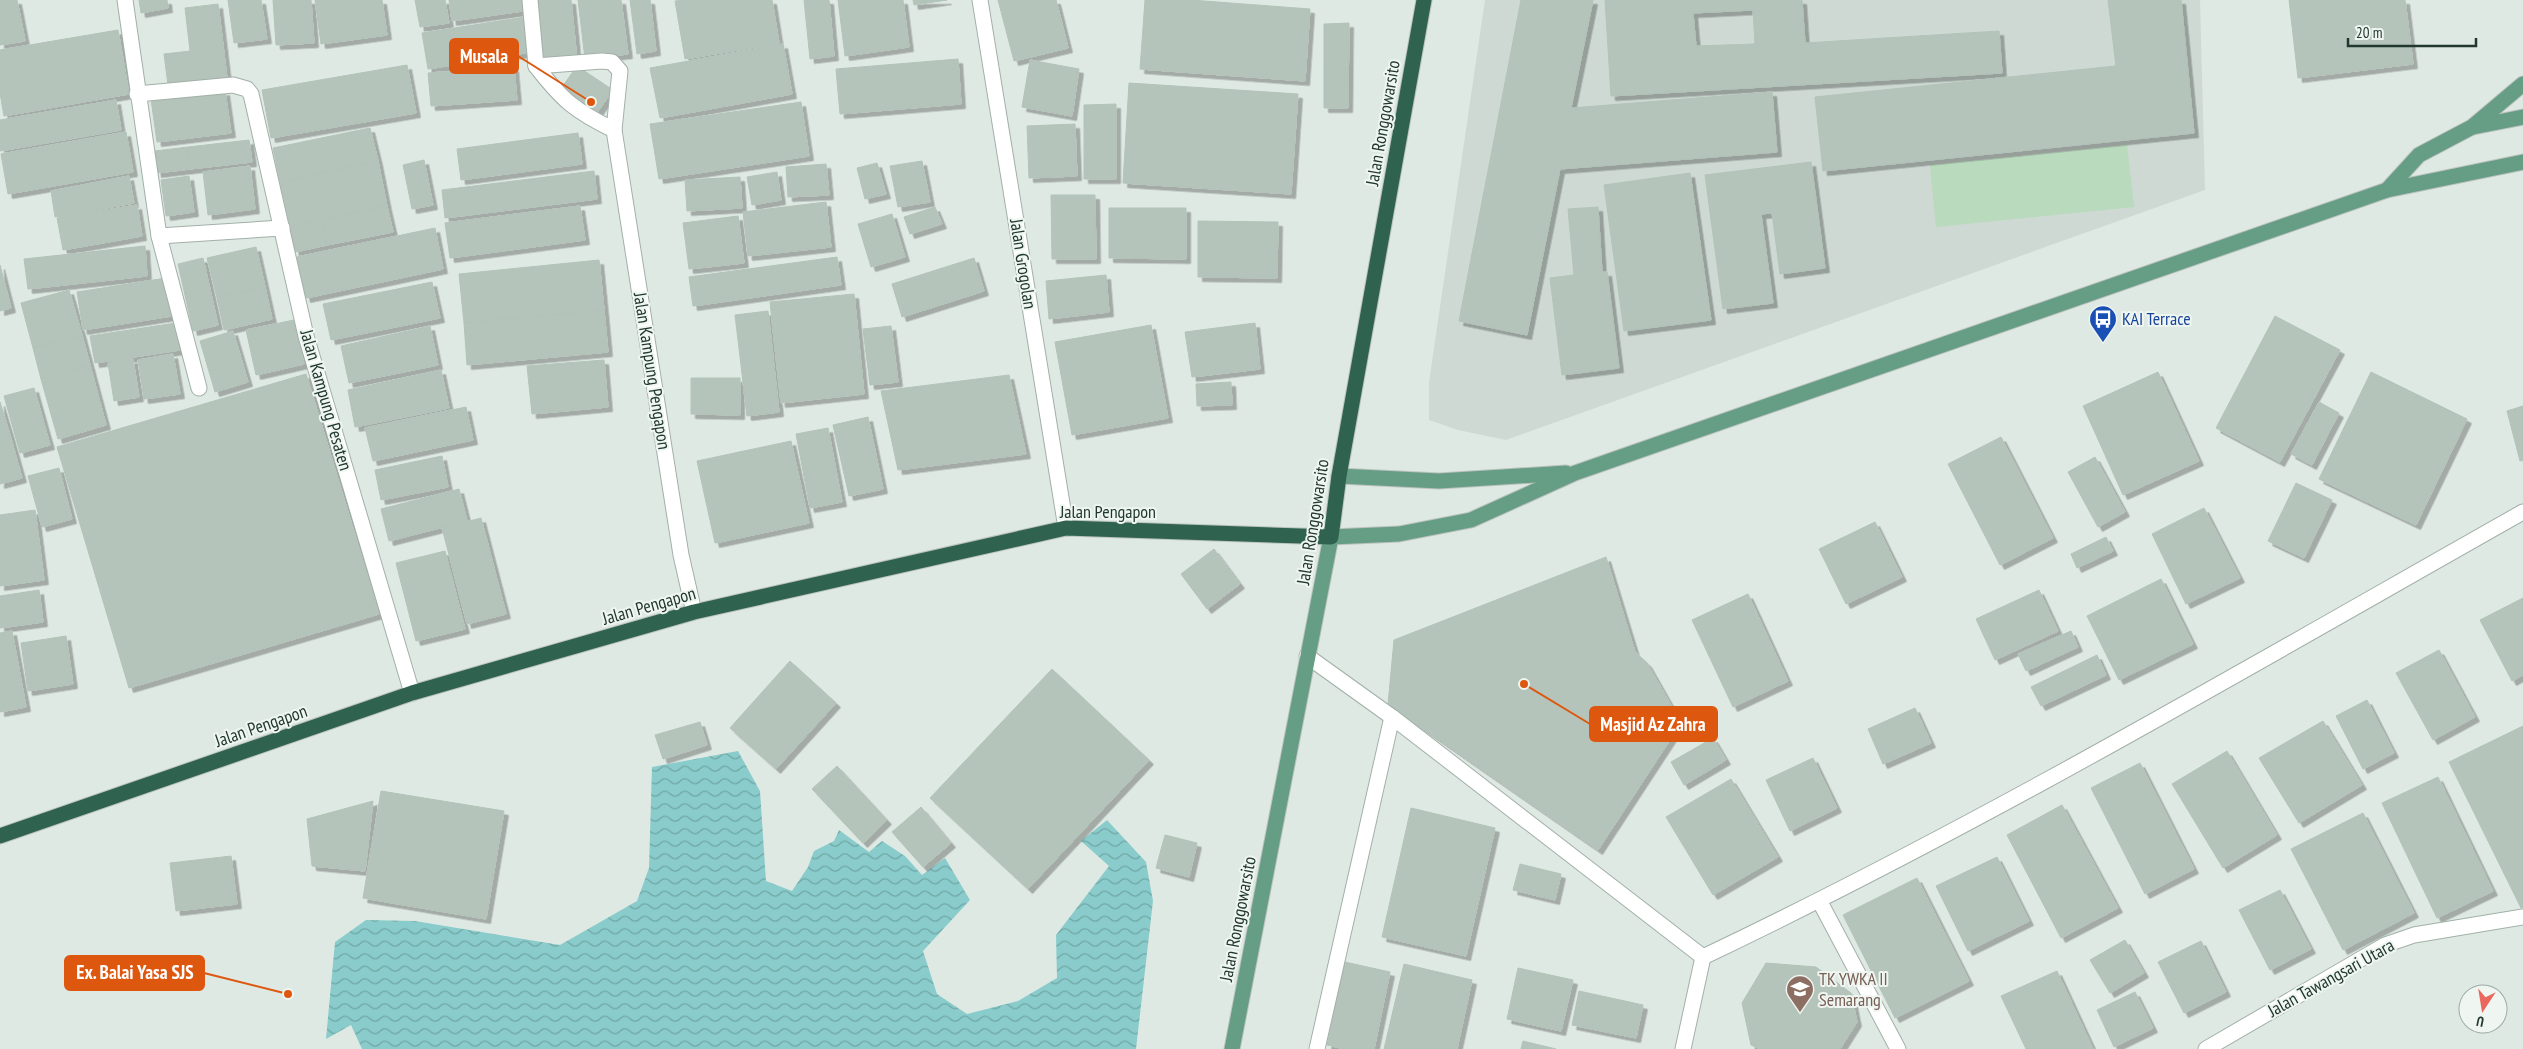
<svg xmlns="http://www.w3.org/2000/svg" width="2523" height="1049" viewBox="0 0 2523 1049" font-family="'PT Sans Narrow',sans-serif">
<defs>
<pattern id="water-waves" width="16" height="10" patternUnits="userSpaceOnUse" patternTransform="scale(1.25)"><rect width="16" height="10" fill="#89cccb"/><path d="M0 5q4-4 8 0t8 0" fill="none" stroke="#70a7a5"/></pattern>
<filter id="shadow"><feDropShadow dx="4.5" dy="4.5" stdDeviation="0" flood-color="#0004"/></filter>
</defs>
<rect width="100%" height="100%" fill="#dfe9e3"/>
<polygon fill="#cdd9d2" points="1485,0 2200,0 2205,190 1506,440 1458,430 1429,420 1429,382"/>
<polygon fill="#b9dabc" points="2127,145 2134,207 1936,227 1930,165"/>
<polygon fill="url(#water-waves)" points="738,751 760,791 766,881 792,891 808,867 814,851 834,841 839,830 869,852 882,841 905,856 922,875 945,858 970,900 923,951 937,994 967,1014 1018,1001 1057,978 1056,935 1109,866 1081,841 1107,820 1146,862 1153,901 1136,1049 362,1049 351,1025 326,1039 335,942 366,920 415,921 560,945 637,901 649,868 652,767"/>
<g fill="#b5c4bb" stroke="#b2c3b9" fill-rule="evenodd" filter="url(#shadow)">
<polygon points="0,0 17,0 25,41 0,45"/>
<polygon points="139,0 167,0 168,8 141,13"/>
<polygon points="228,0 261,0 267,39 234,43"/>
<polygon points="273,0 311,0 314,43 276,45"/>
<polygon points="315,0 382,0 387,35 321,44"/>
<polygon points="415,0 445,0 449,23 420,27"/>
<polygon points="449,0 522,0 523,11 452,21"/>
<polygon points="534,0 571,0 577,60 541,64"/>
<polygon points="578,0 621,0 628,54 585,59"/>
<polygon points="630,0 650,0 656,51 637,54"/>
<polygon points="683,0 772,0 779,43 685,59 675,1"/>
<polygon points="804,0 829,0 834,56 810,59"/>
<polygon points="838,0 903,0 909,47 845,56"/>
<polygon points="913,0 947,0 914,5"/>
<polygon points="998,0 1056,0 1068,48 1014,61"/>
<polygon points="1145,0 1191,0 1310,9 1305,81 1140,69"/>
<polygon points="1521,0 1593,0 1571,108 1772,92 1777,152 1560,169 1527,335 1459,321"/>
<path d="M 1605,0 L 1802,0 L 1805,43 L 1999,31 L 2002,73 L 1611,96 ZM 1753,10 L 1755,44 L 1696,46 L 1693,13 Z"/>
<polygon points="2108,0 2181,0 2194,133 1823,171 1815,97 2116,66"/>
<polygon points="2289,0 2405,0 2413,64 2298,78"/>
<polygon points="218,4 227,78 168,85 164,54 190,51 185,8"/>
<polygon points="525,17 531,52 428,69 422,33"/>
<polygon points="1349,23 1348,108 1324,108 1324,24"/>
<polygon points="118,30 129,94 4,116 0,93 0,50"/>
<polygon points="783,44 792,94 660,118 650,68"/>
<polygon points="958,59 961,104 840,114 836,69"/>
<polygon points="1030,60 1079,69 1072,116 1022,107"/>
<polygon points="407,65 416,113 271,138 262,90"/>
<polygon points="577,66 613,90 596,114 560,90"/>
<polygon points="514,67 517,100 431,106 428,73"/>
<polygon points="1129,83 1298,94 1291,194 1123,183"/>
<polygon points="225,91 231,133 157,142 151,99"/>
<polygon points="116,100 121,130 0,151 0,120"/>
<polygon points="801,102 809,156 659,179 650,124"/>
<polygon points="1116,104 1116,179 1084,179 1084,105"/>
<polygon points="1075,124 1077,176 1029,178 1027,126"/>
<polygon points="370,128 378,161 280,182 273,148"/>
<polygon points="126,132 133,172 8,194 1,154"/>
<polygon points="578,133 582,164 461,180 457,149"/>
<polygon points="249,140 252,162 190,169 188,147"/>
<polygon points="188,147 190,169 157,173 155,151"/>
<polygon points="424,160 433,205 412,209 403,165"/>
<polygon points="378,161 387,206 290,226 280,182"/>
<polygon points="922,161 930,202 898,207 890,166"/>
<polygon points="1811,162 1825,268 1780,274 1772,213 1761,214 1773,303 1723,309 1705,175"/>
<polygon points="877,163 886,194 865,199 857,168"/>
<polygon points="826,164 829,195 788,197 786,167"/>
<polygon points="250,166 255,209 208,215 203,172"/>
<polygon points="594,171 597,199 445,218 442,190"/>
<polygon points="777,172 781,200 752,205 747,177"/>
<polygon points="1690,173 1711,320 1624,331 1604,185"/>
<polygon points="129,176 134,203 55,217 51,191"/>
<polygon points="189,176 194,212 166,216 161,180"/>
<polygon points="740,177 742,208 687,211 685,180"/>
<polygon points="1051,195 1095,195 1096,259 1052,259"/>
<polygon points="826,202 831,247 748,256 743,212"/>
<polygon points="137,205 142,236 63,250 57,218"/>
<polygon points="387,206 393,232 327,245 322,220"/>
<polygon points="580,206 585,240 450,258 445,223"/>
<polygon points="935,207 942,224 910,234 904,217"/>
<polygon points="1598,207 1602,272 1607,272 1619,368 1562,375 1550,278 1574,275 1568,209"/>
<polygon points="1109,208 1186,208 1186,259 1109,258"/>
<polygon points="892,214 905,257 871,267 858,224"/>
<polygon points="738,216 744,263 689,269 683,223"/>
<polygon points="322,220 327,245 295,252 290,226"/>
<polygon points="1198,221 1278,222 1277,278 1198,277"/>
<polygon points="435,228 443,269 306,298 297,257"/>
<polygon points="145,246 147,276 28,289 24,259"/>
<polygon points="256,247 265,287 217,298 207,258"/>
<polygon points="837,257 841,285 693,306 689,277"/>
<polygon points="203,258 218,325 193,331 178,264"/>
<polygon points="974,258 984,291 902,317 892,284"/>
<polygon points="599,260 604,310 464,323 459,274"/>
<polygon points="0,265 11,308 0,311"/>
<polygon points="1106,275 1109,312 1049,319 1046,281"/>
<polygon points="166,278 172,316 83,330 77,292"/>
<polygon points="432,282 440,318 331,340 323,304"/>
<polygon points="265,287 272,319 224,330 217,298"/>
<polygon points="69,290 82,335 33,348 21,303"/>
<polygon points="854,294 864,394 781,403 770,302"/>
<polygon points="604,310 608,352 467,365 464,323"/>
<polygon points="768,311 779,412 747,416 735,315"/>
<polygon points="2275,316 2340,350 2280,462 2216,428"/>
<polygon points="294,320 304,364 256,375 246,330"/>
<polygon points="176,323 180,350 95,363 90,336"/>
<polygon points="1255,323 1260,369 1192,377 1185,332"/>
<polygon points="1151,325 1168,418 1072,435 1055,342"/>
<polygon points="430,326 438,365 349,383 341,346"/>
<polygon points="891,326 898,382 870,385 863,329"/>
<polygon points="233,331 248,382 215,392 200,341"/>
<polygon points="82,335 90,365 41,379 33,348"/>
<polygon points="173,354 180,394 144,399 138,360"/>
<polygon points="133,359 139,397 114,401 108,363"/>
<polygon points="604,360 608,407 532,414 527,366"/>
<polygon points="90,365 106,425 58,439 41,379"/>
<polygon points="441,370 449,408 355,427 348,390"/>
<polygon points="2158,372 2199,461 2123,495 2083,406"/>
<polygon points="2371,372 2467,419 2416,525 2319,479"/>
<polygon points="306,374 379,614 129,688 57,447"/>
<polygon points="1009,375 1026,454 898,470 881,391"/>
<polygon points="691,378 740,378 740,415 691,414"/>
<polygon points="1231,382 1232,405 1197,406 1196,384"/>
<polygon points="34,388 50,445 20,453 4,396"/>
<polygon points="0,402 10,435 0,438"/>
<polygon points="2319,402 2339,413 2312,465 2291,454"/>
<polygon points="2523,406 2523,460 2520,461 2507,411"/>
<polygon points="466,407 473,440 373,461 365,428"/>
<polygon points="868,417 883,489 849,496 833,425"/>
<polygon points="828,428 842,502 810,508 796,434"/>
<polygon points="10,435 22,478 0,484 0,438"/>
<polygon points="2001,437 2053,538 2000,565 1948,464"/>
<polygon points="791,441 809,523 715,543 697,461"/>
<polygon points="442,456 448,487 381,500 375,470"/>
<polygon points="2095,457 2125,512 2098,527 2068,472"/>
<polygon points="59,468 72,519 42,527 28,476"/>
<polygon points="2296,483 2332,500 2304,558 2268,541"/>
<polygon points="459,489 467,521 389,541 381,509"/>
<polygon points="2204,508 2240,578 2186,604 2152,534"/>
<polygon points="35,510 44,580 0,586 0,515"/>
<polygon points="481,518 506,614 467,624 442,528"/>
<polygon points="1875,522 1902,577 1846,604 1819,549"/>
<polygon points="2106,537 2113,551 2077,568 2071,554"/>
<polygon points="1214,549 1240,584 1207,609 1181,574"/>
<polygon points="445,551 465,629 416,641 396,563"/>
<polygon points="1606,557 1635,652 1647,663 1681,723 1598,850 1388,704 1394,640"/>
<polygon points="2161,579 2193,644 2119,680 2087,616"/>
<polygon points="39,590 43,622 0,628 0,596"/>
<polygon points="2039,590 2058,631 1995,660 1976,619"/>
<polygon points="1748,594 1788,681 1733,707 1692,620"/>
<polygon points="2523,598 2523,675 2512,681 2480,620"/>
<polygon points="12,631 26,707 0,712 0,633"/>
<polygon points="2071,631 2078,647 2026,671 2018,654"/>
<polygon points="66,636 73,684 28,691 21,643"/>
<polygon points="2439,650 2475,717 2433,740 2396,673"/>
<polygon points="2097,655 2106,675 2041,706 2031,687"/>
<polygon points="790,661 836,703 776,769 730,728"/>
<polygon points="1052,669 1149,760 1028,889 930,798"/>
<polygon points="2367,700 2394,753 2363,769 2336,716"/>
<polygon points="1915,708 1931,743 1883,764 1868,729"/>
<polygon points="2323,721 2362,785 2299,823 2259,758"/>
<polygon points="700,722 707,745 663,759 655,735"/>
<polygon points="2523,726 2523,907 2521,908 2449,762"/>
<polygon points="1713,738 1726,760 1684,785 1671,762"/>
<polygon points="2227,751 2277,835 2223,868 2172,784"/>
<polygon points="1813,758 1837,808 1790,831 1766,780"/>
<polygon points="2140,763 2194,869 2145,894 2091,788"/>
<polygon points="837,766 887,820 863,843 812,789"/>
<polygon points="2438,777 2493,891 2437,918 2382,803"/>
<polygon points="1731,779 1778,857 1713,895 1666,817"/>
<polygon points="381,791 504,811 486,919 363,898"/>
<polygon points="373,801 365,871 312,866 307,819"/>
<polygon points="2062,805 2118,908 2061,938 2007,835"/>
<polygon points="921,807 951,843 923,867 892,832"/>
<polygon points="1411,808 1495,828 1466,956 1382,937"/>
<polygon points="2363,813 2414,913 2343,950 2291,849"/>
<polygon points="1165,835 1197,843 1189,877 1156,868"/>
<polygon points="231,856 237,904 176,911 170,863"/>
<polygon points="1997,857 2029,921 1968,951 1936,886"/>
<polygon points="1520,864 1561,874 1555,900 1513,890"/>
<polygon points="1917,878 1969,981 1895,1018 1843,915"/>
<polygon points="2280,890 2311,949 2270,970 2239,910"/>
<polygon points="2125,940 2144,973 2110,993 2090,960"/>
<polygon points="2201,941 2226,992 2184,1013 2158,962"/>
<polygon points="1345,962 1390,972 1374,1049 1345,1049 1327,1045"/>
<polygon points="1766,963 1816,967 1851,993 1857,1022 1840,1049 1760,1049 1751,1045 1742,1003"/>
<polygon points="1404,964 1472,980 1457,1049 1384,1049"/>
<polygon points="1518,968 1573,980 1561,1031 1507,1019"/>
<polygon points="2057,971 2093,1049 2026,1049 2001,996"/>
<polygon points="1579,991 1643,1005 1636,1038 1572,1025"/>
<polygon points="2135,992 2153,1028 2114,1047 2097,1010"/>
<polygon points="1523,1041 1556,1049 1521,1049"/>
</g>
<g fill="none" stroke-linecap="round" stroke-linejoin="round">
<g stroke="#a2b0a9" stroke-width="17">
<g id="minor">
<polyline points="125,0 159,236 199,388"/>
<polyline points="530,0 536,66"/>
<polyline points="980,0 1066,528"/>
<polyline points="536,66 602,61 612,62 620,71 614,130 681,555 694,612"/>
<path d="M 536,66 C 562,100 575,111 614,130"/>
<polyline points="137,94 233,85 247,89 251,94 306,336 412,693"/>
<polyline points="159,236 282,228"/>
<polyline points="1307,656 1392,717 1703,957"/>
<polyline points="1820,902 1898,1049"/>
<polyline points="1317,1049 1392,717"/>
<path d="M 1683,1049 L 1703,957 C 1984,823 2252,665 2523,512"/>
<polyline points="2206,1049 2385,945 2414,935 2523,917"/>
</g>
</g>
<g stroke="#bcc3c0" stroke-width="17">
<g id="major">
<polyline points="2473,127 2523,117"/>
<polyline points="2387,190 2419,155 2472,127 2523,84"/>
<polyline points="1339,476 1439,481 1566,473"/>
<polyline points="1232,1049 1331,537 1399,534 1471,520 1575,473 2387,190 2523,162"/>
</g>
</g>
<g stroke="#bcc3c0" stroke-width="17">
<polyline id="highway" points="0,836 412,693 694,612 1066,528 1331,537 1339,476 1424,0"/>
</g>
<use href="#minor" stroke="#fff" stroke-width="15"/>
<use href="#major" stroke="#669d85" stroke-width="15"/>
<use href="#highway" stroke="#2f634f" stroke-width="15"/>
</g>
<defs>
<g id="bus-pin" transform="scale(1.4375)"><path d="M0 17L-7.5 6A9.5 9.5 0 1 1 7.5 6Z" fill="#1a4fb4" stroke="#eff6f2"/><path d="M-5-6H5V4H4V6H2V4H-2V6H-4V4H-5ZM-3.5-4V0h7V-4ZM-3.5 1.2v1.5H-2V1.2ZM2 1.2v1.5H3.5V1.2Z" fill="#fff"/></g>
<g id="school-pin" transform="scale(1.4375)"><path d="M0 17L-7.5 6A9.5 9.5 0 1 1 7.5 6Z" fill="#8d6e63" stroke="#eff6f2"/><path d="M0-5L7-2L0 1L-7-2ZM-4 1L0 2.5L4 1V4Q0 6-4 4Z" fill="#fff"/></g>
</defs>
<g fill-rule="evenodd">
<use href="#bus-pin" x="2103" y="319"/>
<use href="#school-pin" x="1800" y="989"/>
</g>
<g text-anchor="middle" stroke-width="4" stroke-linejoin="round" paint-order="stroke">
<g font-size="18" fill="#21382e" stroke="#eff6f2">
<text transform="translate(1383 123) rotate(-80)" y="6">Jalan Ronggowarsito</text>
<text transform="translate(1023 264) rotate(81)" y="6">Jalan Grogolan</text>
<text transform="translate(652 371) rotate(81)" y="6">Jalan Kampung Pengapon</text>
<text transform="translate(326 400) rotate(74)" y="6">Jalan Kampung Pesaten</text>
<text x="1108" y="518">Jalan Pengapon</text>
<text transform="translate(1313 522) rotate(-81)" y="6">Jalan Ronggowarsito</text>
<text transform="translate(649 606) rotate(-16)" y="6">Jalan Pengapon</text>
<text transform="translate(261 726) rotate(-19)" y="6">Jalan Pengapon</text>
<text transform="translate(1238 919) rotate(-79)" y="6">Jalan Ronggowarsito</text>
<text transform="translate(2331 978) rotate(-29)" y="6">Jalan Tawangsari Utara</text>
</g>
<g font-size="18" fill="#164399" stroke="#eff6f2" text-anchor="start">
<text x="2122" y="325">KAI Terrace</text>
</g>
<g font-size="18" fill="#785e54" stroke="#eff6f2" text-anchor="start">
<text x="1819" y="985">TK YWKA II<tspan x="1819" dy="21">Semarang</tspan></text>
</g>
</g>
<path fill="none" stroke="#de570e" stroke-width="2" d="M591 102L518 56M1524 684L1590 724M288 994L204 973"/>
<g fill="#de570e" stroke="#eff6f2" stroke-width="2">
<circle cx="591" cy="102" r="5"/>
<circle cx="1524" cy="684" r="5"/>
<circle cx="288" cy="994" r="5"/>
</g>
<g fill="#de570e" stroke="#de570e" stroke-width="2">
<rect x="450" y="39" width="68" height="34" rx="5"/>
<rect x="1590" y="707" width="127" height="34" rx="5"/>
<rect x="65" y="956" width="139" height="34" rx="5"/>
</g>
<g font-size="19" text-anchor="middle" font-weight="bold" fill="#fff">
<text x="484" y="63">Musala</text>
<text x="1653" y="731">Masjid Az Zahra</text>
<text x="135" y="979">Ex. Balai Yasa SJS</text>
</g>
<g transform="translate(2483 1009) rotate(192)"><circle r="24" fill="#eff6f2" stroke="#9daaa4"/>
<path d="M0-4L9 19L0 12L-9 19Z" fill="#ea675d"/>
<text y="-8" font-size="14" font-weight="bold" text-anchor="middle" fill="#21382e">U</text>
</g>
<path d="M2348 38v8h128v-8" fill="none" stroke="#21382e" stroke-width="2.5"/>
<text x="2356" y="38" font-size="15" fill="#21382e" stroke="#eff6f2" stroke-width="4" paint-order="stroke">20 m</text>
</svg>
